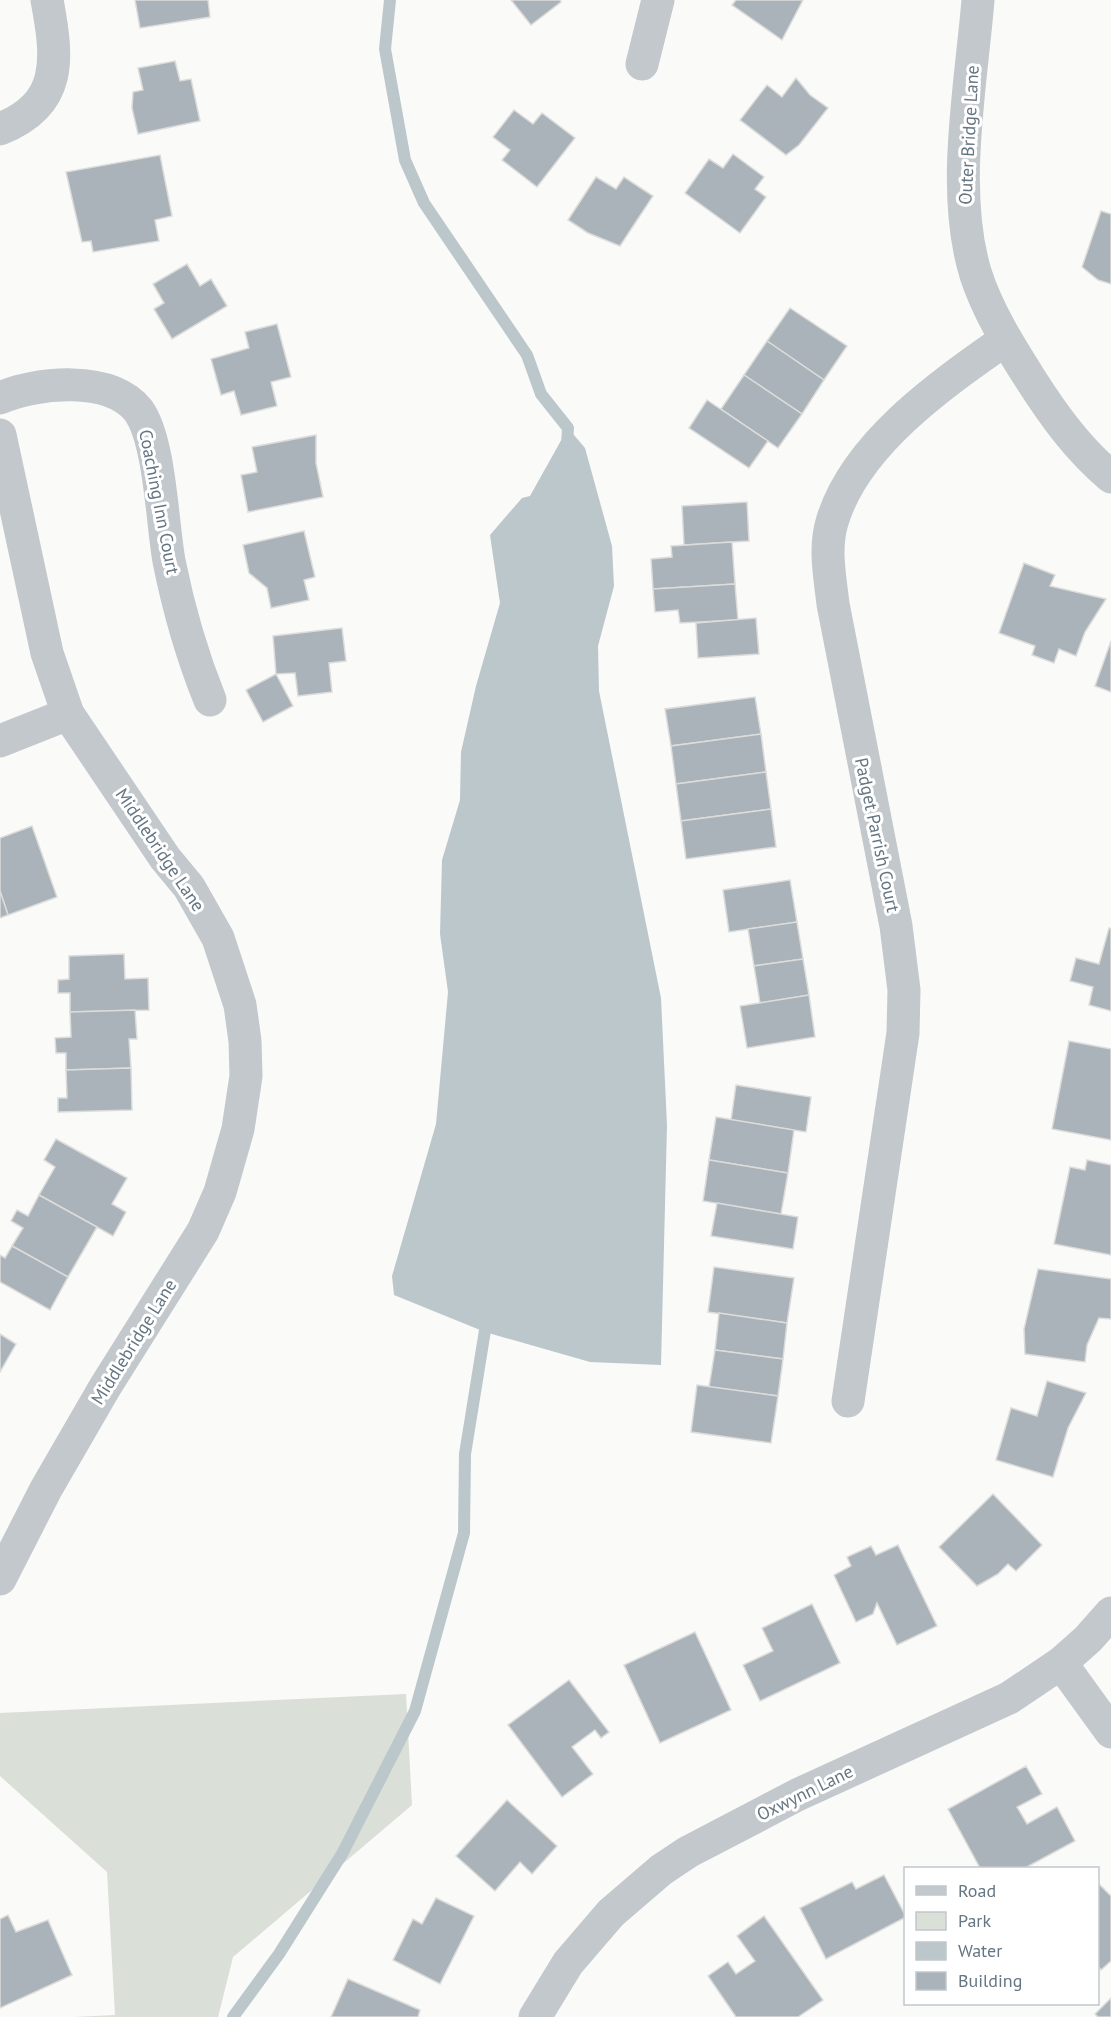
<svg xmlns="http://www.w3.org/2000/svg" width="1111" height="2017" viewBox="0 0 1111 2017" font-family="'PT Sans',sans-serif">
<rect width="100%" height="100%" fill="#fafaf8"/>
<polygon fill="#dadfd7" points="406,1694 412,1805 233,1957 218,2017 75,2017 115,2015 107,1872 0,1776 0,1713"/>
<polygon fill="#bbc7cb" points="568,428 585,448 612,546 614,586 598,646 599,691 661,998 667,1125 661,1365 590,1362 485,1332 394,1295 392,1276 436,1124 448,992 440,934 442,860 460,800 461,752 476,686 500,603 490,535 522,498 530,496"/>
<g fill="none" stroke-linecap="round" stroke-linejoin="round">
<g stroke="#bbc7cb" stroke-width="12">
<polyline points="390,0 385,49 405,160 424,203 527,355 541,394 568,428 567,445"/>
<polyline points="233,2017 279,1954 342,1854 415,1711 464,1533 465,1454 487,1318"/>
</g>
</g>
<g fill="#aab3b9" stroke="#dcdcda" stroke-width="1.5">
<polygon points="135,0 208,0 210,17 140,28"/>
<polygon points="511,0 560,0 561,2 531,25"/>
<polygon points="736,0 803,0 782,40 732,5"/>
<polygon points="175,61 180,81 191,79 200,121 138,134 132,108 133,92 143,90 138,68"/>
<polygon points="796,78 810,95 828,108 799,145 786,155 740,120 767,85 782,97"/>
<polygon points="514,110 533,124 542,113 575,138 537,187 502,160 510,150 493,137"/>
<polygon points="733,154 764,177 755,189 766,197 740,233 685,193 709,159 723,168"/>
<polygon points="160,155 172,216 155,220 159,241 93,252 91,241 82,242 66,172"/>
<polygon points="596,177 616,189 624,177 653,196 620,246 588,233 568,220"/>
<polygon points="1101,211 1111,214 1111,284 1098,280 1082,267"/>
<polygon points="187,264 200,286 211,279 227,306 172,339 154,309 164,303 153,284"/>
<polygon points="790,308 847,346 824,380 767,341"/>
<polygon points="277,324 291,377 271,382 277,406 241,415 234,391 221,395 211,359 249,348 245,332"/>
<polygon points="767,341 824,380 802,414 744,375"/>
<polygon points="744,375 802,414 778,448 721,409"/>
<polygon points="707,400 768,441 749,468 689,428"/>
<polygon points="316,435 316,463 323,497 248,512 241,475 257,472 252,447"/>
<polygon points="747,502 749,541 684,545 682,506"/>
<polygon points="304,531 315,577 304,580 309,600 271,608 267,588 249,573 243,545"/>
<polygon points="732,542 735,584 653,589 651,559 672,557 671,546"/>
<polygon points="1024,563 1055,575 1050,586 1106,599 1085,632 1076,656 1059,649 1054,663 1032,655 1035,646 999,633"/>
<polygon points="735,584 738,620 680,623 678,610 655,612 653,589"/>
<polygon points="756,618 759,654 698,658 696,623"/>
<polygon points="342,628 346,661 329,663 332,692 298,696 295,673 276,674 273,636"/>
<polygon points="1111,641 1111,692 1095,686"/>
<polygon points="276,674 293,706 263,722 246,690"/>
<polygon points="755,697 761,734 671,746 665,709"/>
<polygon points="761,734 766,772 676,784 671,746"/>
<polygon points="766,772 771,809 681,821 676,784"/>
<polygon points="771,809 776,847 686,859 681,821"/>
<polygon points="32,826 57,897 8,915 0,891 0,838"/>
<polygon points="790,880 797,922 729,932 723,890"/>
<polygon points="0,891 8,915 0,918"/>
<polygon points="797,922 803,959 754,966 748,929"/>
<polygon points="1109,928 1111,929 1111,1011 1089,1005 1093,987 1070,981 1076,958 1099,964"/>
<polygon points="124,954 125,979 148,978 149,1010 70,1012 70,993 58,993 58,980 69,979 69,956"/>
<polygon points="803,959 809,995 760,1003 754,966"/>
<polygon points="809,995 815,1037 747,1048 740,1006"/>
<polygon points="135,1010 137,1039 129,1039 131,1068 66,1070 66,1053 56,1053 55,1038 71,1037 70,1012"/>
<polygon points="1069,1041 1111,1049 1111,1140 1052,1129"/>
<polygon points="131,1068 132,1110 58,1112 58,1098 67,1098 66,1070"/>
<polygon points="736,1085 811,1097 806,1132 731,1120"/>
<polygon points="716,1117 794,1130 788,1173 709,1160"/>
<polygon points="56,1139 127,1178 112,1204 126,1212 113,1236 39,1195 55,1167 44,1160"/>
<polygon points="709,1160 788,1173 781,1214 703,1201"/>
<polygon points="1087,1160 1111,1165 1111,1255 1054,1244 1070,1167 1085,1170"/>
<polygon points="39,1195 97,1227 68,1277 12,1246 23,1228 11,1221 17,1210 28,1216"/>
<polygon points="717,1203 798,1217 793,1249 711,1236"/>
<polygon points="12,1246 68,1277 50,1310 0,1282 0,1255 5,1258"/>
<polygon points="714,1267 794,1278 787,1323 708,1312"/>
<polygon points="1038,1269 1111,1279 1111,1319 1099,1318 1087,1345 1085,1362 1025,1354 1024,1329"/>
<polygon points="719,1313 787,1323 783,1359 715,1350"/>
<polygon points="0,1334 16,1344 0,1372"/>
<polygon points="715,1350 783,1359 778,1396 709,1387"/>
<polygon points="1047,1381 1086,1393 1068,1428 1053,1477 996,1460 1011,1408 1037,1416"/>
<polygon points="697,1385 778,1396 771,1443 691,1432"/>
<polygon points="993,1494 1042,1545 1016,1571 1008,1564 998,1574 977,1586 939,1547"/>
<polygon points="898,1545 937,1626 897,1645 877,1603 873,1614 856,1622 834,1575 851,1566 847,1557 871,1546 876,1555"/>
<polygon points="812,1604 840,1663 760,1701 743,1665 773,1651 762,1628"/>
<polygon points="695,1632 731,1710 660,1743 624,1665"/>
<polygon points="569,1680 609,1732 601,1738 595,1730 572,1747 593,1774 562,1797 508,1725"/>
<polygon points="1026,1766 1042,1794 1017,1807 1027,1824 1057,1807 1075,1841 1025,1868 980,1868 948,1809"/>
<polygon points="507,1800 557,1846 532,1874 520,1862 495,1891 456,1856"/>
<polygon points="884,1875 906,1917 826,1959 800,1908 852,1882 856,1889"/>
<polygon points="1098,1883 1111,1896 1111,1961 1101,1970 1098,1966"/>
<polygon points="436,1898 474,1916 440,1984 393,1960 413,1919 422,1924"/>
<polygon points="8,1915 16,1932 48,1920 72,1975 0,2008 0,1919"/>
<polygon points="764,1916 823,2000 798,2017 736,2017 708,1976 728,1962 736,1974 755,1961 737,1936"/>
<polygon points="348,1979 420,2010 418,2017 331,2017"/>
<polygon points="1111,1998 1111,2017 1098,2017 1095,2014"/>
</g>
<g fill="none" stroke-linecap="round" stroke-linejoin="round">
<g stroke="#c3c8cc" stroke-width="33">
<path d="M 978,0 C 971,86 950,192 976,275 C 988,312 1010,347 1031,380 C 1054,416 1078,449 1111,477"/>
<polyline points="642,64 658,0"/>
<path d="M 0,129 C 63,104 58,59 47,0"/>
<path d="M 0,398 C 36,382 110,375 138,410 C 160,439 162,522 169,561 C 179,611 191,653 210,700"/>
<polyline points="0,435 47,653 68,714 165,858 189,887 218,938 240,1005 245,1041 246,1076 238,1129 220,1192 203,1231 105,1387 46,1489 0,1579"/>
<polyline points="0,741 68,714"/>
<path d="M 848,1401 L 903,1033 L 904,990 L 896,926 L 833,604 C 830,577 824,549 832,522 C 855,444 942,384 1005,340"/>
<polyline points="1061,1663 1111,1732"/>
<polyline points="535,2017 568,1963 611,1913 661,1870 688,1852 797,1795 1009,1698 1061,1663 1088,1639 1111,1613"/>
</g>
</g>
<g text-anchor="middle" stroke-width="6" stroke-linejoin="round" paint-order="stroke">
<g font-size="18" fill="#657683" stroke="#fff">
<text transform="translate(969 135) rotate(-87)" y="6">Outer Bridge Lane</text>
<text transform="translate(159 502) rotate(79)" y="6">Coaching Inn Court</text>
<text transform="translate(877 835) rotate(78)" y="6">Padget Parrish Court</text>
<text transform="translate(160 850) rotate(56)" y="6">Middlebridge Lane</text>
<text transform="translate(134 1342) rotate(-58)" y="6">Middlebridge Lane</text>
<text transform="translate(805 1793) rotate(-26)" y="6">Oxwynn Lane</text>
</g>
</g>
<rect x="904" y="1867" width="195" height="138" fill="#ffffff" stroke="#c1c8cd" stroke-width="1.5"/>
<rect x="916" y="1886" width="30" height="9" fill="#c3c8cc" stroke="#c1c8cd" stroke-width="1.5"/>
<text x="958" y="1897" font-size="18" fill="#657683">Road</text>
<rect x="916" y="1912" width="30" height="18" fill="#dadfd7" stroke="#c1c8cd" stroke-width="1.5"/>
<text x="958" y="1927" font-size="18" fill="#657683">Park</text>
<rect x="916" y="1942" width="30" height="18" fill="#bbc7cb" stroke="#c1c8cd" stroke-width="1.5"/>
<text x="958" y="1957" font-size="18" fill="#657683">Water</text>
<rect x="916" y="1972" width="30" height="18" fill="#aab3b9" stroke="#c1c8cd" stroke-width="1.5"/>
<text x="958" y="1987" font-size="18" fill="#657683">Building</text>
</svg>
